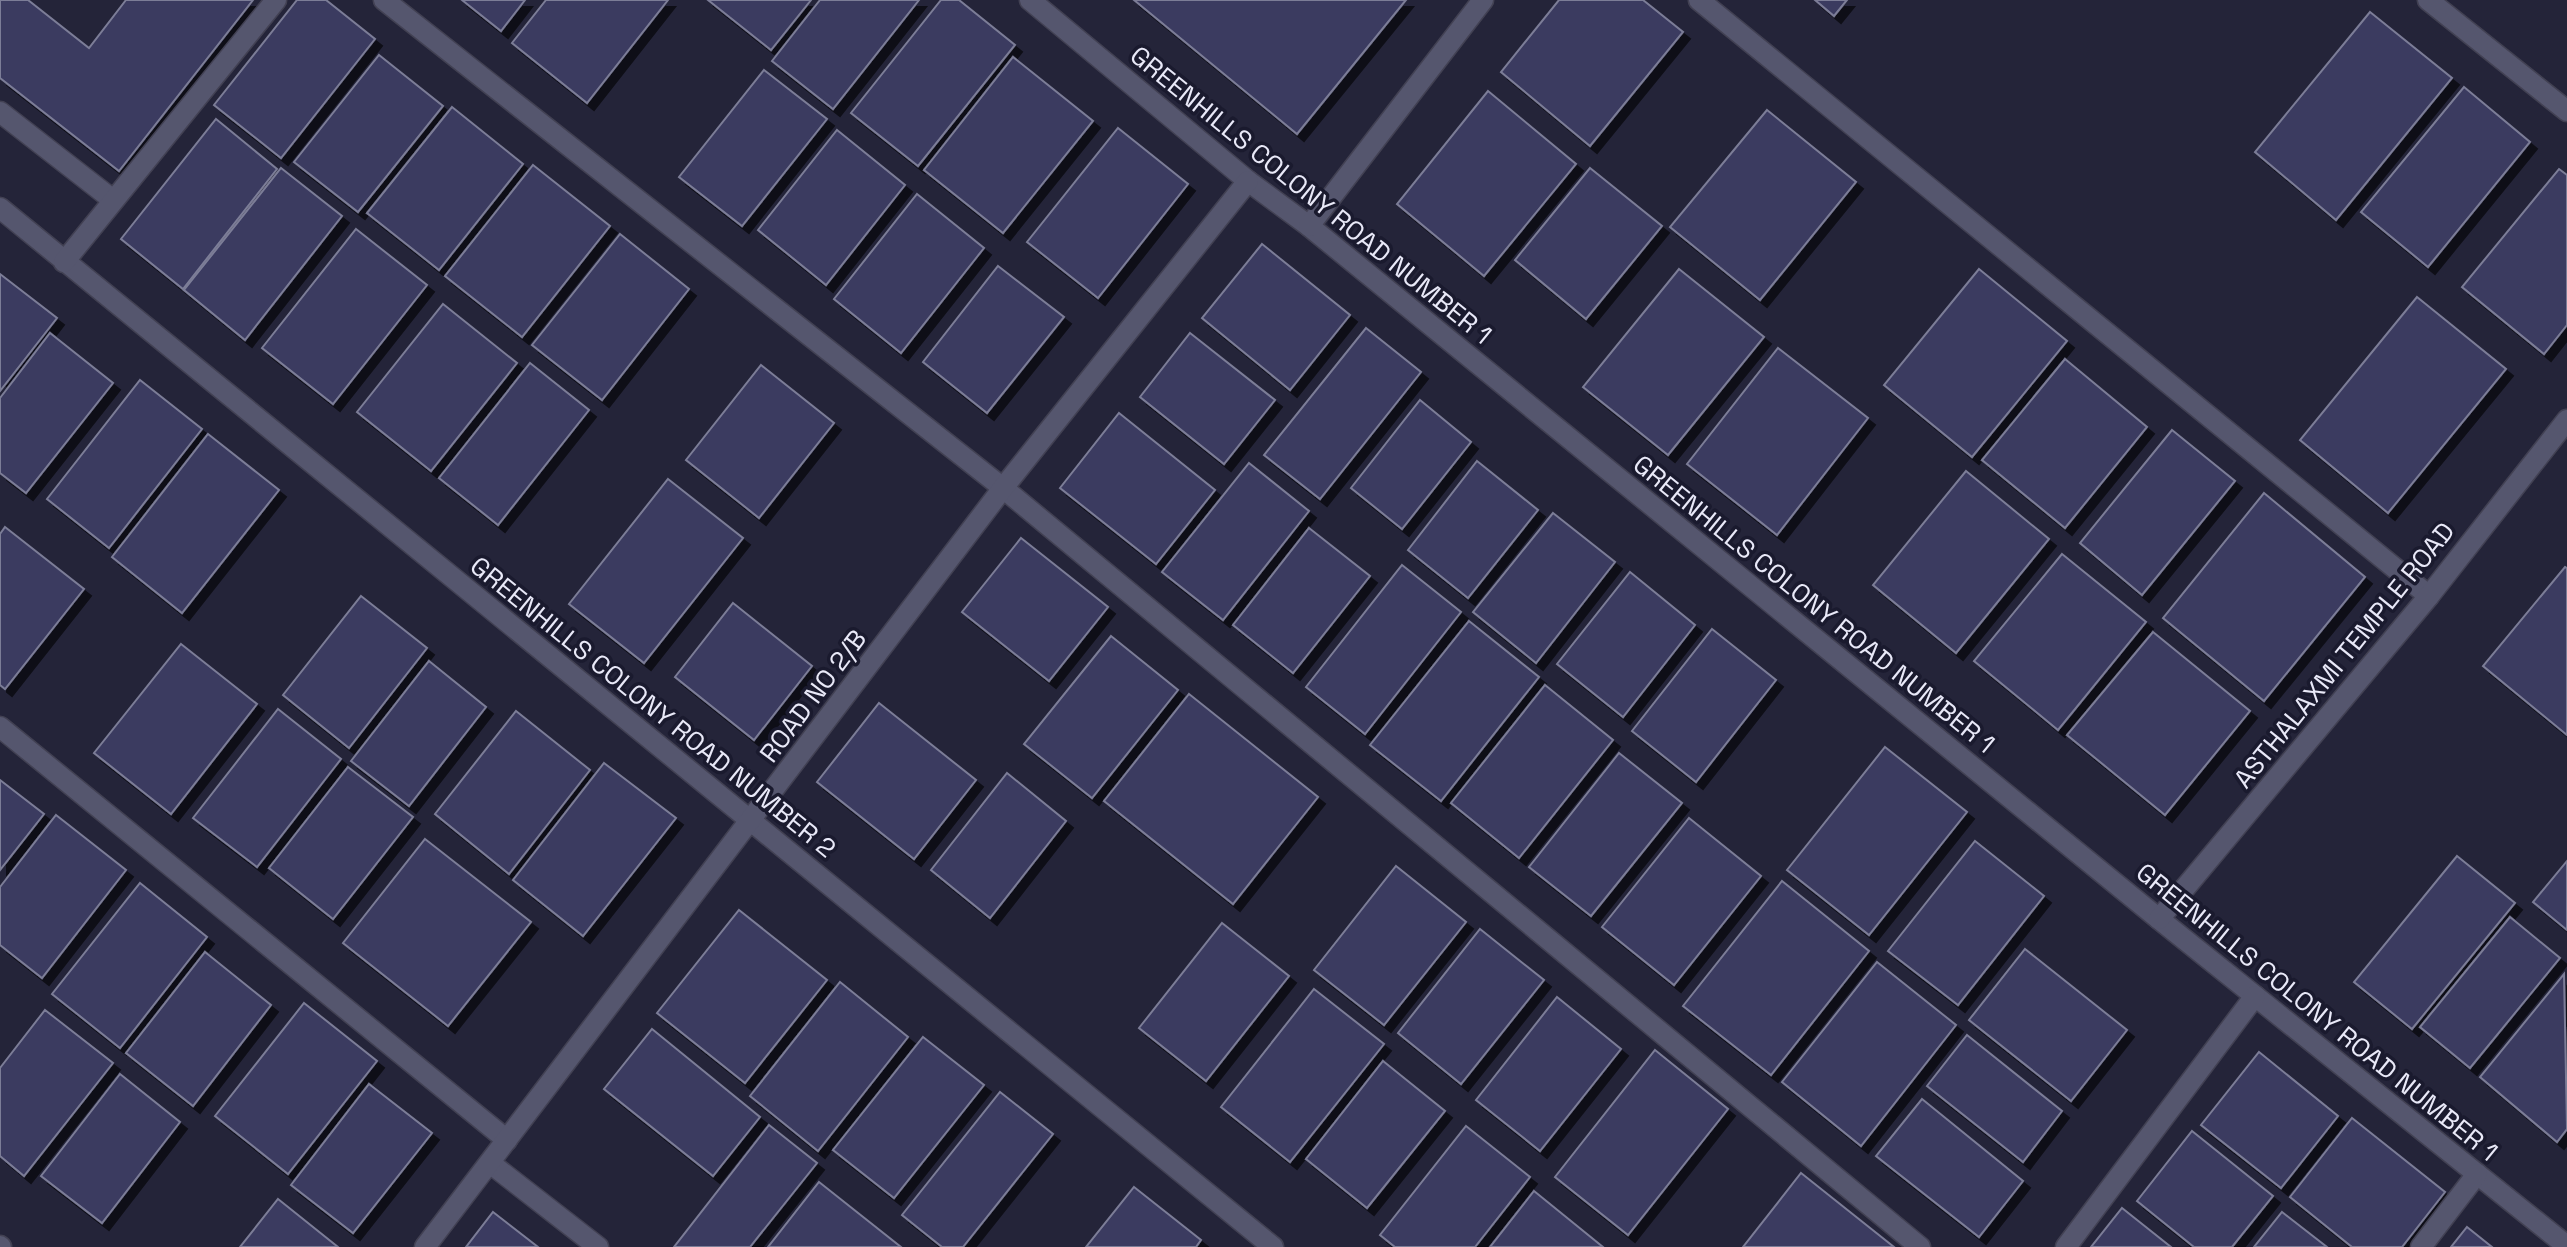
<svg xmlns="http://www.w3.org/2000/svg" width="2567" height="1247" viewBox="0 0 2567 1247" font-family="'Space Grotesk',sans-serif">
<defs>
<filter id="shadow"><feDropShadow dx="7" dy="7" stdDeviation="0" flood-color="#0009"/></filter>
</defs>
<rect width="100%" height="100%" fill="#242439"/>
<g fill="#3a3a60" stroke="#7c7d97" stroke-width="2" filter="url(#shadow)">
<polygon points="0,0 28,0 89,48 126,0 253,0 119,171 0,78"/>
<polygon points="297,0 326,0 375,39 281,158 214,105"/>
<polygon points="462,0 525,0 501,31"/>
<polygon points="546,0 668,0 587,103 512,43"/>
<polygon points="708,0 811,0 771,50"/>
<polygon points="820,0 919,0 833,109 772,61"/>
<polygon points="941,0 959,0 1015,45 918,166 851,113"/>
<polygon points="1134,0 1406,0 1297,134"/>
<polygon points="1559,0 1643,0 1683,32 1590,146 1501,72"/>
<polygon points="1815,0 1847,0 1834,16"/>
<polygon points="2370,12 2452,78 2336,220 2255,152"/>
<polygon points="379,55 443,106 358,212 294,162"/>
<polygon points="1013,57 1093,121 1003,233 924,170"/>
<polygon points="764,70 827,119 742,226 679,177"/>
<polygon points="2464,87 2530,142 2428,267 2361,212"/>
<polygon points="1488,91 1576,164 1484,276 1397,204"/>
<polygon points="452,107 523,164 439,270 367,213"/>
<polygon points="1767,110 1856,182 1760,300 1670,227"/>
<polygon points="216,119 277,169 183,289 121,239"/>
<polygon points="1118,128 1188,184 1098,298 1027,242"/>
<polygon points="837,130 905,185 826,285 758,230"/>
<polygon points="533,165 610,226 522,337 445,276"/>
<polygon points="281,168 342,216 245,340 184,290"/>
<polygon points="1590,168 1662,226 1586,319 1515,260"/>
<polygon points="2559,169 2567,175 2567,325 2544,354 2462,287"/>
<polygon points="917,194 984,248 901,353 834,299"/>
<polygon points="356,229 427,285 333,404 262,348"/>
<polygon points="620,234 689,289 602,400 532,345"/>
<polygon points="1262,244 1350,315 1290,390 1202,318"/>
<polygon points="998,266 1064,317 987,413 923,362"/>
<polygon points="1679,269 1764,337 1668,455 1583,387"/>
<polygon points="1979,269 2067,341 1972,457 1884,385"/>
<polygon points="0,274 57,318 0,391"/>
<polygon points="2417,297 2506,369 2388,513 2300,440"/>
<polygon points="443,304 517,363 431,471 357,412"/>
<polygon points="1366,328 1421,372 1320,499 1264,455"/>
<polygon points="50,333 113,383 26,493 0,473 0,398"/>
<polygon points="1190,333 1275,400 1224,464 1140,397"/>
<polygon points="1778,348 1868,418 1777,535 1687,464"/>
<polygon points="2065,359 2147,427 2065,528 1982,460"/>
<polygon points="530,363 589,410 498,525 439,478"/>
<polygon points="761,365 834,423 759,518 686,460"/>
<polygon points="140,380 202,429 109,548 47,499"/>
<polygon points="1420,400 1471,442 1402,529 1351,488"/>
<polygon points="1119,413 1215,490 1156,564 1060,488"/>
<polygon points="2172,430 2235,481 2142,595 2080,543"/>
<polygon points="208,434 279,490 182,613 112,557"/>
<polygon points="1477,461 1538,510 1468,598 1408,550"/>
<polygon points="1249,463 1309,511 1223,620 1162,572"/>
<polygon points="1966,471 2049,539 1956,653 1873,585"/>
<polygon points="668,479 743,538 644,663 569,604"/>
<polygon points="2264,493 2365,577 2264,701 2163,618"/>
<polygon points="1553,513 1615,562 1536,663 1473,612"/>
<polygon points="5,527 84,589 5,689 0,685 0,534"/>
<polygon points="1309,528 1370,576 1293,673 1233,625"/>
<polygon points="1021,538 1108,607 1049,681 962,612"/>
<polygon points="2062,554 2146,622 2058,730 1974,661"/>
<polygon points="1402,565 1461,612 1365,734 1306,687"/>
<polygon points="2565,567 2567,568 2567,735 2483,666"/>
<polygon points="1630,572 1695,625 1623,717 1557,664"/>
<polygon points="361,596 427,648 349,748 283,695"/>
<polygon points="733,603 812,666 754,740 675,677"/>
<polygon points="1469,621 1539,677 1441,801 1370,745"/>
<polygon points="1712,629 1776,680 1696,782 1632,731"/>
<polygon points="2153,632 2250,711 2165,815 2067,735"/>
<polygon points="1111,636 1178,690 1092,798 1024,744"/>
<polygon points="181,644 257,704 171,814 94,753"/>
<polygon points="429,661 486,707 409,806 351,761"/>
<polygon points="1545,685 1613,740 1519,858 1451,803"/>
<polygon points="1189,694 1318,797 1233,904 1104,801"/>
<polygon points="879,703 976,780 914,859 817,782"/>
<polygon points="278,709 341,759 257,867 193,818"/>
<polygon points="516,711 590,770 509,874 435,814"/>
<polygon points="1885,747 1967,812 1869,935 1787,870"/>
<polygon points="1619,753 1682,803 1591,916 1529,867"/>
<polygon points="604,763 676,818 583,936 513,880"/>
<polygon points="348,767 413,817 333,919 269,868"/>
<polygon points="1007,773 1066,821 990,918 931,870"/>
<polygon points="0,780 44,814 0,870"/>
<polygon points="56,815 126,870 42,978 0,945 0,887"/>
<polygon points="1689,818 1761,876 1674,985 1602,927"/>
<polygon points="425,839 531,922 448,1026 343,943"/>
<polygon points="1975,841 2044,896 1958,1005 1888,951"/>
<polygon points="2457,856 2515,903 2412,1029 2354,982"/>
<polygon points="2567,861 2567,930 2533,902"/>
<polygon points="1396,866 1466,922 1384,1025 1314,970"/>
<polygon points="1782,881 1869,951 1771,1075 1683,1006"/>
<polygon points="140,883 207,937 120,1048 52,994"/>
<polygon points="739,910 827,980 745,1083 657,1013"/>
<polygon points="2510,917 2560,958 2470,1068 2420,1027"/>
<polygon points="1222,923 1289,976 1206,1081 1139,1028"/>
<polygon points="1480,929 1544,980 1461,1084 1398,1033"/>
<polygon points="2025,949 2127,1030 2071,1101 1969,1020"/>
<polygon points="205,952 271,1005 193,1106 126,1053"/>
<polygon points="1877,962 1956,1025 1861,1146 1782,1082"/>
<polygon points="2564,974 2567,1129 2557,1142 2480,1077"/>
<polygon points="840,982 908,1037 818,1151 750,1096"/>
<polygon points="1314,989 1384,1044 1290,1162 1221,1107"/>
<polygon points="1557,997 1621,1049 1540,1151 1476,1100"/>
<polygon points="304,1003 377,1061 288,1174 215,1116"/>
<polygon points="45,1010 113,1063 24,1176 0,1156 0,1068"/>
<polygon points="652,1029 760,1117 713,1176 604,1089"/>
<polygon points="1967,1035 2062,1111 2023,1162 1927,1086"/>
<polygon points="923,1037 984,1085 894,1198 833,1150"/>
<polygon points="1655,1050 1728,1109 1628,1235 1555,1177"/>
<polygon points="2259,1052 2338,1116 2281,1188 2201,1125"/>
<polygon points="1383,1061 1445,1111 1367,1208 1306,1159"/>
<polygon points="120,1074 180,1122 102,1223 41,1176"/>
<polygon points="369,1084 432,1133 353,1233 291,1185"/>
<polygon points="1000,1092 1053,1134 963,1247 942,1247 902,1215"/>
<polygon points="1922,1099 2023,1181 1979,1237 1876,1156"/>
<polygon points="2352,1118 2445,1192 2402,1247 2352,1247 2290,1197"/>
<polygon points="769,1125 817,1163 750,1247 674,1247"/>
<polygon points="1466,1126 1530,1177 1475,1247 1395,1247 1380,1235"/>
<polygon points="2192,1131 2273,1196 2232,1247 2194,1247 2137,1201"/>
<polygon points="1801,1173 1894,1247 1743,1247"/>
<polygon points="819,1182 901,1247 768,1247"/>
<polygon points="1134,1187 1201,1240 1196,1247 1086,1247"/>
<polygon points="1534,1191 1603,1247 1490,1247"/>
<polygon points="278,1199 338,1247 240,1247"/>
<polygon points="2122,1208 2171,1247 2091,1247"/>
<polygon points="493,1212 538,1247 466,1247"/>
<polygon points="2282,1212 2327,1247 2254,1247"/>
<polygon points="2467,1227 2492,1247 2451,1247"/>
</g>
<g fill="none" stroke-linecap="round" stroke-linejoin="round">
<g stroke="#424153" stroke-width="23">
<g id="minor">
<polyline points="384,0 1003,488 1920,1247"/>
<polyline points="1030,0 1248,181 1309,226 2159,919 2567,1246"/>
<polyline points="1699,0 2429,596"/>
<polyline points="2428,0 2567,111"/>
<polyline points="0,112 113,200"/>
<polyline points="0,208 1273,1247"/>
<polyline points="1309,226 1483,0"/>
<polyline points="64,262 276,0"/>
<polyline points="0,727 507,1140"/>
<polyline points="2159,919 2429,596 2567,420"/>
<polyline points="490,1163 598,1247"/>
<polyline points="0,1246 1,1247"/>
<polyline points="425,1247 1003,488 1248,181"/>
<polyline points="2066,1247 2255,996"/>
<polyline points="2421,1247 2477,1174"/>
</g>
</g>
<use href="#minor" stroke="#55566e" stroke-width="20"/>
</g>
<g text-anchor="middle" stroke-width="7" stroke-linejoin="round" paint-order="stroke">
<g font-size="26" fill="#e9e9f8" stroke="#1a1a2e">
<text transform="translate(1311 195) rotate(39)" y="9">GREENHILLS COLONY ROAD NUMBER 1</text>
<text transform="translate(1814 604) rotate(39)" y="9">GREENHILLS COLONY ROAD NUMBER 1</text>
<text transform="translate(2344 655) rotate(-51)" y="9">ASTHALAXMI TEMPLE ROAD</text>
<text transform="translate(813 696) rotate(-53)" y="9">ROAD NO 2/B</text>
<text transform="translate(653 707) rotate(39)" y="9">GREENHILLS COLONY ROAD NUMBER 2</text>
<text transform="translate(2317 1012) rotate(39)" y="9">GREENHILLS COLONY ROAD NUMBER 1</text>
</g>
</g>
</svg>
